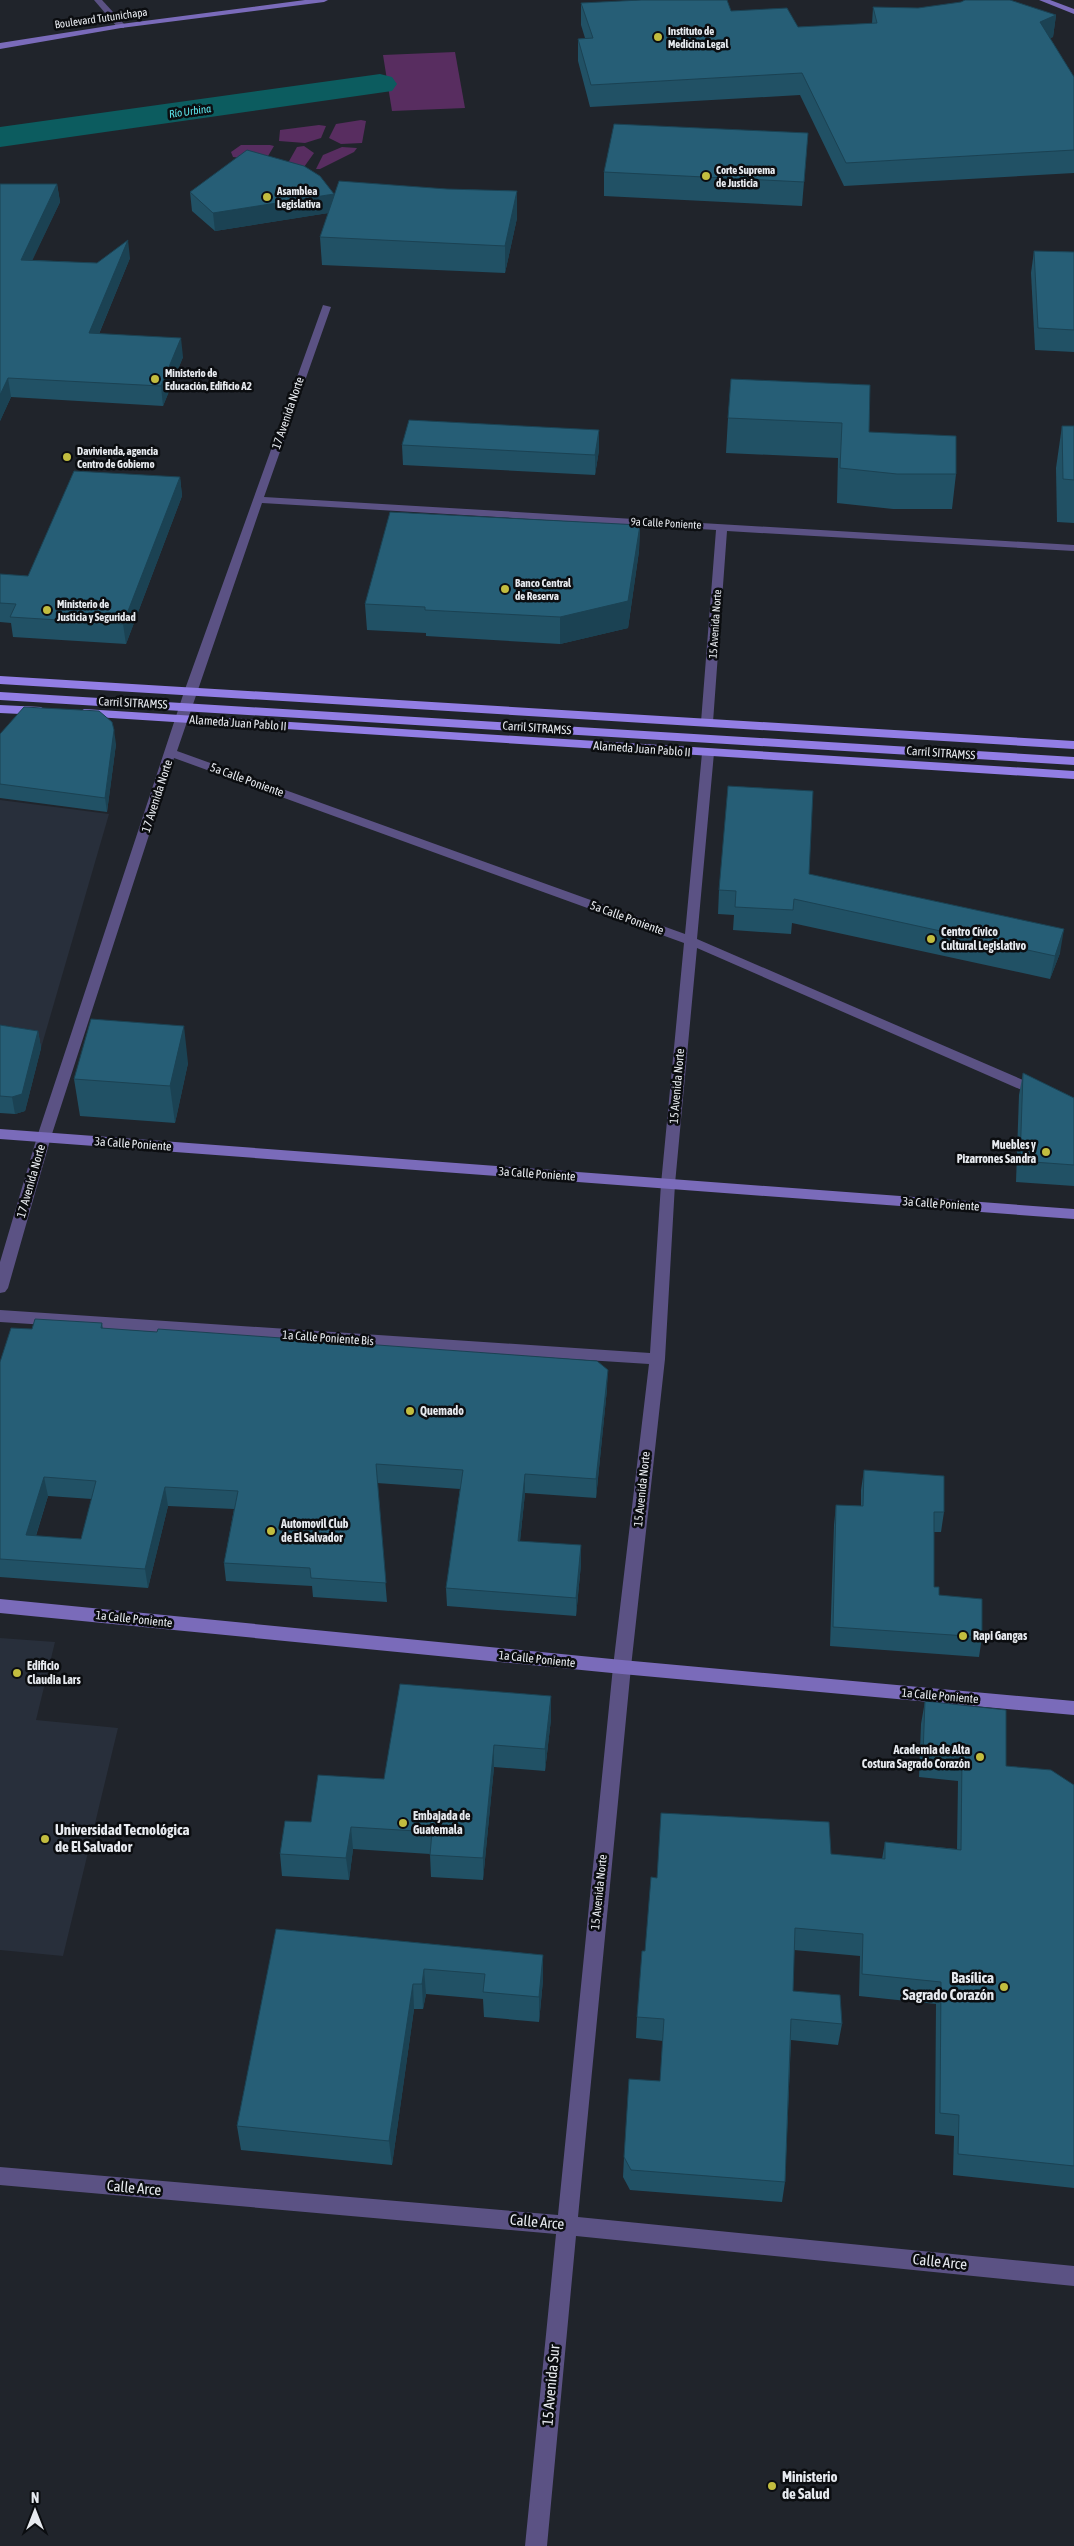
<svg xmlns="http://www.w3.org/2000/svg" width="1074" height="2546" viewBox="0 0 1074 2546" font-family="'Asap Condensed',sans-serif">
<rect width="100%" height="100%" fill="#20242b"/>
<g fill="#282f3b">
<polygon points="0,800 109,814 41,1048 0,1041"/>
<polygon points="0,1638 55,1642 36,1720 118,1728 63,1956 0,1950"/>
</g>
<g fill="#582d60">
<polygon points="455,52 465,108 392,111 383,55"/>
<polygon points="361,120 366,121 362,143 341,144 329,138 336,124"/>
<polygon points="319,125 326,126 321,138 305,143 279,141 280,130"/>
<polygon points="241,145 270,145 274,146 265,161 233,157 231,152"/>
<polygon points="304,146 314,153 304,167 288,163 297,147"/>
<polygon points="342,147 357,148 354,152 320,169 316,169 323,155"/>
</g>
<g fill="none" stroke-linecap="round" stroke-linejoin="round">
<polygon fill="#0c5c5f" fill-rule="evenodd" points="380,74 392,77 397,84 392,91 0,147 0,127"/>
<g fill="#5b5284" fill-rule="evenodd">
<polygon points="94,0 102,0 124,24 124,28 118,28"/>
<polygon points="323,305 331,307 264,497 1074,545 1074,551 727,531 713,722 707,726 701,722 716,530 262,503 177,751 685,934 702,753 704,750 712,750 714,753 697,939 1074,1102 1074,1113 697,948 675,1184 665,1359 631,1667 578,2217 1074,2266 1074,2286 576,2236 547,2546 525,2546 556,2234 0,2185 0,2167 558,2215 613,1667 649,1364 0,1322 0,1310 650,1353 661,1184 684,943 174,758 51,1137 8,1288 5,1292 0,1293 0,1262 37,1137 184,692"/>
</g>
<g fill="#7a6bba" fill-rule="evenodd">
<polygon points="305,0 328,0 324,2 121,28 0,49 0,43 121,24"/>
<polygon points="1039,0 1050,0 1074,9 1074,14"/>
<polygon points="0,1129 1074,1209 1074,1219 0,1139"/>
<polygon points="0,1599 622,1660 1074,1701 1074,1715 622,1674 0,1613"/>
</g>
<g fill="#927ee5" fill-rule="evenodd">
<polygon points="0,676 1074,741 1074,749 0,684"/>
<polygon points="0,692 1074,757 1074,765 0,700"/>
<polygon points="0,705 41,707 47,711 41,715 0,713"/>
<polygon points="84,709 1074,771 1074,779 80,716 78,713"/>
</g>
</g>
<g fill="#215165" fill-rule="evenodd">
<polygon points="581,3 731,11 798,27 872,24 873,7 1056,15 1053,37 1050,38 1074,77 1074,173 844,186 800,95 590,107 578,61 578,39 585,38 581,25"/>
<polygon points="808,133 802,206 604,196 604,172"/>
<polygon points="0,184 57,184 60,202 32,260 97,263 130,258 99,334 183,357 163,406 11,397 0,421"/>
<polygon points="447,189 517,191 517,218 505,273 322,265 320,237 328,213 215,231 192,211 190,192 334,194 334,195"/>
<polygon points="1034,251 1074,252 1074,352 1035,350 1031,273"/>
<polygon points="731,379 869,432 956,474 952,509 893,509 837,503 838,458 726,453 728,418"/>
<polygon points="1062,426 1074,426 1074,523 1057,522 1056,468"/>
<polygon points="599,430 599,450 595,475 403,465 402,445"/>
<polygon points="180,477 182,496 126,644 13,637 11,623 0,622 0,574 28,576"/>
<polygon points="640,525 639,551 628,628 560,644 426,636 426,633 367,630 365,604"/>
<polygon points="0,734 116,744 107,812 0,798"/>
<polygon points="809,874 1060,953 1050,979 792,923 791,934 733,930 734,915 718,914 719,890"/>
<polygon points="0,1025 38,1031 41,1048 25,1111 15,1114 0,1113"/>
<polygon points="188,1063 175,1123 80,1116 74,1079"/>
<polygon points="1023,1073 1074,1098 1074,1186 1016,1182 1019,1095"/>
<path d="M 102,1323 L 103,1328 L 607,1389 L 596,1498 L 525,1493 L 520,1541 L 581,1564 L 576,1616 L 447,1606 L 446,1588 L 460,1489 L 377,1483 L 387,1602 L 313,1597 L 312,1586 L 226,1581 L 224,1563 L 234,1509 L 168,1506 L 148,1588 L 0,1577 L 0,1362 L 32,1329 ZM 48,1496 L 92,1499 L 81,1539 L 36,1536 Z"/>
<polygon points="864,1470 944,1512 941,1532 934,1532 934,1587 939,1595 982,1637 979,1657 830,1646 834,1525 836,1505 861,1506 861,1490"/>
<polygon points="925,1701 1006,1766 1074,1785 1074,2188 953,2175 954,2136 935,2134 936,2004 859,1996 860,1956 794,1950 793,1991 842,2024 838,2045 791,2040 785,2182 782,2202 630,2190 623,2177 624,2157 660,2081 663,2041 636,2038 637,2017 645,1951 831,1854 882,1859 885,1842 957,1849 958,1781 919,1777 921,1724"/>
<polygon points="551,1719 545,1771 494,1767 483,1880 431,1877 430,1854 353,1849 349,1880 282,1876 280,1854 311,1822 384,1779"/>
<polygon points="276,1929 543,1955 543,1980 539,2022 484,2017 483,1999 426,1994 423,2009 414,2009 392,2165 241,2150 237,2126"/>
</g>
<g fill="#1b4253">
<polygon points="1056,15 1053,37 1037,44 1040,22"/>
<polygon points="57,184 60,202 24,278 21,260"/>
<polygon points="517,191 517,218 505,273 505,246"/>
<polygon points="334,194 335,212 215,231 213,213"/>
<polygon points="128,240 130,258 91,353 89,333"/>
<polygon points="181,338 183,357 163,406 161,386"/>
<polygon points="8,378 11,397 0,421 0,395"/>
<polygon points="599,430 599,450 595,475 595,455"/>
<polygon points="180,477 182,496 126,644 123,624"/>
<polygon points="640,525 639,551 628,628 560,644 560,617"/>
<polygon points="114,730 116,744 107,812 105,798"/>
<polygon points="1064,929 1060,953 1050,979 1055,956"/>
<polygon points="184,1026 188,1063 175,1123 170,1086"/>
<polygon points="38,1031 41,1048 25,1111 15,1114 12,1097"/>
<polygon points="608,1370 607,1389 596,1498 596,1479"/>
<polygon points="525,1474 525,1493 518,1560 518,1541"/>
<polygon points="44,1477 48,1496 30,1554 26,1535"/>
<polygon points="165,1487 168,1506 148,1588 145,1569"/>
<polygon points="581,1545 581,1564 576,1616 576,1598"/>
<polygon points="551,1696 551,1719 545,1771 545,1749"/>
<polygon points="494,1745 494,1767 483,1880 483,1858"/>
<polygon points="351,1827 353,1849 349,1880 346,1858"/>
<polygon points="543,1955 543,1980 539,2022 539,1997"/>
<polygon points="424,1969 426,1994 423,2009 422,1984"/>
<polygon points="413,1984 414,2009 392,2165 389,2141"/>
</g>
<g fill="#265e76" stroke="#1b4253" fill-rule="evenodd">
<polygon points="641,0 727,0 731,11 787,8 798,27 877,23 873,7 918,8 961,2 965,0 1010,0 1056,15 1040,22 1074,77 1074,150 846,163 802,73 591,85 578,39 593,38 581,3"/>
<polygon points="614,124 808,133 804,182 604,172"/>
<polygon points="247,150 304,166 320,176 334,194 213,213 190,192"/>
<polygon points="339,181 447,189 517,191 505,246 320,237"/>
<polygon points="0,184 57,184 21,260 97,263 128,240 89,333 181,338 161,386 8,378 0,395"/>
<polygon points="1034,251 1074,252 1074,330 1038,328"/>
<polygon points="731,379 870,385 869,432 956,436 956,474 897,474 840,468 842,423 728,418"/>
<polygon points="409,420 599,430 595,455 402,445"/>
<polygon points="1062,426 1074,426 1074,480 1063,479"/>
<polygon points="74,471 180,477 123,624 10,617 16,604 0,603 0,574 28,576"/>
<polygon points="390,512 640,525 628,601 560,617 425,610 425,607 365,604"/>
<polygon points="24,707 99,711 112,722 114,730 105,798 0,784 0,734"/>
<polygon points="728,786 813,791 809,874 1064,929 1055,956 794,899 793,910 735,907 736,891 719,890"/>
<polygon points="91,1019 184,1026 170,1086 74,1079"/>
<polygon points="0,1025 38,1031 22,1094 12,1097 0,1096"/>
<polygon points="1023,1073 1074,1098 1074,1165 1020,1161"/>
<path d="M 35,1319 L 102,1323 L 101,1328 L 157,1332 L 158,1329 L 597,1361 L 608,1370 L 596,1479 L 525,1474 L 518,1541 L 581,1545 L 576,1598 L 446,1588 L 463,1470 L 376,1464 L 386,1583 L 311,1578 L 310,1568 L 224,1563 L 238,1491 L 165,1487 L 145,1569 L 0,1559 L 0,1362 L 11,1328 L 32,1329 ZM 44,1477 L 96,1481 L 81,1539 L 26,1535 Z"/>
<polygon points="864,1470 944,1476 944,1512 934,1512 934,1587 939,1587 939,1595 982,1599 982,1637 833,1627 836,1505 863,1506"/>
<polygon points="400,1684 551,1696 545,1749 494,1745 483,1858 430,1855 432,1832 351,1827 346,1858 280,1854 285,1821 311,1822 318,1775 384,1779"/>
<polygon points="925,1701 1006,1710 1006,1766 1051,1770 1074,1785 1074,2166 958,2154 959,2115 940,2113 941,1982 862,1974 863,1934 795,1928 793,1991 840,1995 842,2024 791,2019 785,2182 631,2170 624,2157 629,2079 660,2081 664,2019 637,2017 642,1951 645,1951 651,1877 657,1878 661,1813 829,1822 831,1854 885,1859 885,1842 961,1850 962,1758 923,1754"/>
<polygon points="276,1929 543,1955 539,1997 483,1992 485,1974 424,1969 422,1984 413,1984 389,2141 237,2126"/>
</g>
<g fill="#c2bd3f" stroke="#0b0d10" stroke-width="2">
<circle cx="658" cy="37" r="5"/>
<circle cx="706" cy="176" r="5"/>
<circle cx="267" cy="197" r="5"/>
<circle cx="155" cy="379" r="5"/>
<circle cx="67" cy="457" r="5"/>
<circle cx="505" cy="589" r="5"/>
<circle cx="47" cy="610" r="5"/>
<circle cx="931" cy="939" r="5"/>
<circle cx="1046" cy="1152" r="5"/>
<circle cx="410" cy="1411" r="5"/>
<circle cx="271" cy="1531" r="5"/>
<circle cx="963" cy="1636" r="5"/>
<circle cx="17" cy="1673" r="5"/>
<circle cx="980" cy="1757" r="5"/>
<circle cx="403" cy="1823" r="5"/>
<circle cx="45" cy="1839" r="5"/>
<circle cx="1004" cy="1987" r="5"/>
<circle cx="772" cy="2486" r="5"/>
</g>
<g text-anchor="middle" stroke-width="5" stroke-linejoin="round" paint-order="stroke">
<g font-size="11" fill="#e7eaef" stroke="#0b0d10">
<text transform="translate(101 18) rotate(-8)" y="4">Boulevard Tutunichapa</text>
<text transform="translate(666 523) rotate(3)" y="4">9a Calle Poniente</text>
<text transform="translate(715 624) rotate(-86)" y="4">15 Avenida Norte</text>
</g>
<g font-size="11" font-weight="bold" fill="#e7eaef" stroke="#0b0d10" text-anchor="start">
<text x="668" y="35">Instituto de<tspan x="668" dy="13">Medicina Legal</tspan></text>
<text x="716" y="174">Corte Suprema<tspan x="716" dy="13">de Justicia</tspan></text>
<text x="277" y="195">Asamblea<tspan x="277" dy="13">Legislativa</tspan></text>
<text x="165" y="377">Ministerio de<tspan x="165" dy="13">Educación, Edificio A2</tspan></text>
<text x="77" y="455">Davivienda, agencia<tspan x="77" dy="13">Centro de Gobierno</tspan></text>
<text x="515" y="587">Banco Central<tspan x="515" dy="13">de Reserva</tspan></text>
<text x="57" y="608">Ministerio de<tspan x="57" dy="13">Justicia y Seguridad</tspan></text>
</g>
<g font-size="11" font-style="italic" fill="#5de5eb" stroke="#0b0d10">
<text transform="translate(190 111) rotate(-8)" y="4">Río Urbina</text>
</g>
<g font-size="12" fill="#e7eaef" stroke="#0b0d10">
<text transform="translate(288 413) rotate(-71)" y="4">17 Avenida Norte</text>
<text transform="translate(133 703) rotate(3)" y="4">Carril SITRAMSS</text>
<text transform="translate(238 723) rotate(4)" y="4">Alameda Juan Pablo II</text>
<text transform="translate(537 728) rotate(4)" y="4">Carril SITRAMSS</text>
<text transform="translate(642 749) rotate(4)" y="4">Alameda Juan Pablo II</text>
<text transform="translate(941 753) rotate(4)" y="4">Carril SITRAMSS</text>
<text transform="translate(247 780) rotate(20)" y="4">5a Calle Poniente</text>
<text transform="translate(157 796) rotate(-72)" y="4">17 Avenida Norte</text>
<text transform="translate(627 918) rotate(20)" y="4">5a Calle Poniente</text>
<text transform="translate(677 1086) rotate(-85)" y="4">15 Avenida Norte</text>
<text transform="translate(133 1144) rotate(4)" y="4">3a Calle Poniente</text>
<text transform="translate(537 1174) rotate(4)" y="4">3a Calle Poniente</text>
<text transform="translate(31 1181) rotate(-74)" y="4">17 Avenida Norte</text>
<text transform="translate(941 1204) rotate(4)" y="4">3a Calle Poniente</text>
<text transform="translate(328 1338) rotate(4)" y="4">1a Calle Poniente Bis</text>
<text transform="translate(642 1489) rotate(-84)" y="4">15 Avenida Norte</text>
<text transform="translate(134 1619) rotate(6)" y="4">1a Calle Poniente</text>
<text transform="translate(537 1659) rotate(6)" y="4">1a Calle Poniente</text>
<text transform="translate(940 1696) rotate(5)" y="4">1a Calle Poniente</text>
<text transform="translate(599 1892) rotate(-84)" y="4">15 Avenida Norte</text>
</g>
<g font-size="12" font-weight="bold" fill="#e7eaef" stroke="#0b0d10" text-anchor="start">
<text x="941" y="936">Centro Cívico<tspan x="941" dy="14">Cultural Legislativo</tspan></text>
<text x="1036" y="1149" text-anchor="end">Muebles y<tspan x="1036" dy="14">Pizarrones Sandra</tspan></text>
<text x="420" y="1415">Quemado</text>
<text x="281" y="1528">Automovil Club<tspan x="281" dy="14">de El Salvador</tspan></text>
<text x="973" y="1640">Rapi Gangas</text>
<text x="27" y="1670">Edificio<tspan x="27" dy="14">Claudia Lars</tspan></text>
<text x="970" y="1754" text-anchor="end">Academia de Alta<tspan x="970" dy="14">Costura Sagrado Corazón</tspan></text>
<text x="413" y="1820">Embajada de<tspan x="413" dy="14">Guatemala</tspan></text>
</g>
<g font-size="15" font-weight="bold" fill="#e7eaef" stroke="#0b0d10" text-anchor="start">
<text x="55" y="1835">Universidad Tecnológica<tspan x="55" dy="17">de El Salvador</tspan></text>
<text x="994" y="1983" text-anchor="end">Basílica<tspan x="994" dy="17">Sagrado Corazón</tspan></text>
<text x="782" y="2482">Ministerio<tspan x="782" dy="17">de Salud</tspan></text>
</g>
<g font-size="15" fill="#e7eaef" stroke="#0b0d10">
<text transform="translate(134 2188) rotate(5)" y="5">Calle Arce</text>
<text transform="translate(537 2222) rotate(5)" y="5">Calle Arce</text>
<text transform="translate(940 2262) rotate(6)" y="5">Calle Arce</text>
<text transform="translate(551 2385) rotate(-85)" y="5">15 Avenida Sur</text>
</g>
</g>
<g transform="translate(35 2511)" stroke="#0b0d10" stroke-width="4" paint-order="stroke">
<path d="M0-4L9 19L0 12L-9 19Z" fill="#e7eaef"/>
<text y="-8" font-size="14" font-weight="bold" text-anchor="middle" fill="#e7eaef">N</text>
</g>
</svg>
